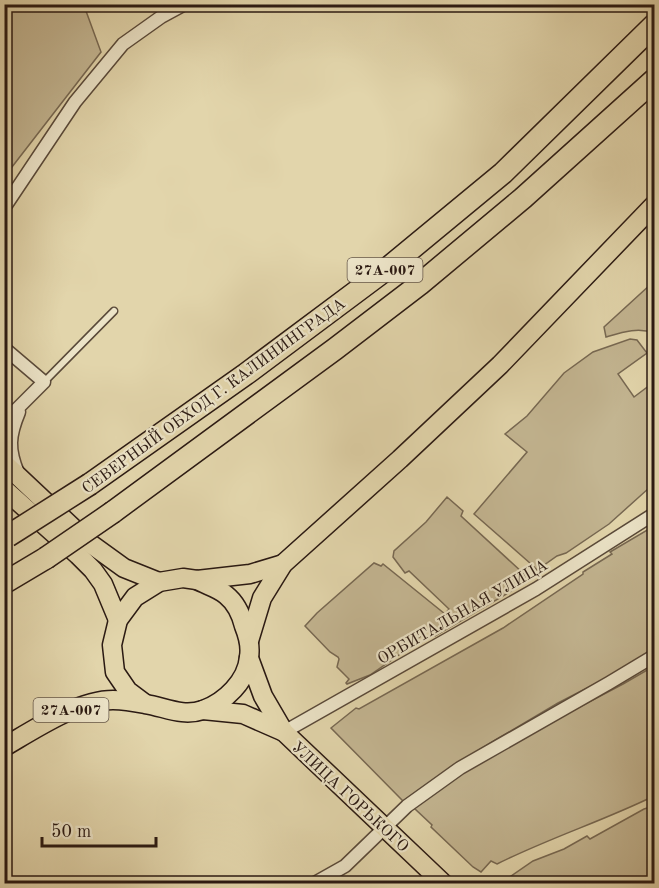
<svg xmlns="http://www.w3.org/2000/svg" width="659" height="888" viewBox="0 0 659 888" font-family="'Old Standard TT',serif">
<rect width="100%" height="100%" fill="#e2d5ab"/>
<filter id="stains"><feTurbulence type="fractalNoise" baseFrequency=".00333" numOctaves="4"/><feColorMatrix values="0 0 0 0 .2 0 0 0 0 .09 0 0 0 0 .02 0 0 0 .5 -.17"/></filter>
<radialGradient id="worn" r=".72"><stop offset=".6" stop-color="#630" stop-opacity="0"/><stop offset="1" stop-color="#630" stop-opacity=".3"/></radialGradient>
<g fill="#c3b591" stroke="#776852" stroke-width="1.5">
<polygon points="5,4 116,5 86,11 101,52 5,176"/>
<path d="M 651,284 L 654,287 L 654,333 C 638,327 623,332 606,337 L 604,327 Z"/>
<polygon points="630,339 637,340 647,353 618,374 634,397 654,382 654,495 652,489 649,488 609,524 566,553 557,556 537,570 531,564 474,514 527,452 505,434 527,416 564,373 593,352"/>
<polygon points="447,497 463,511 461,516 524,574 525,577 522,581 513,590 435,636 430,629 416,640 415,644 396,657 370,675 347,684 346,683 349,679 337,667 339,659 338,657 330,652 305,626 317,613 374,563 381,566 383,564 445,614 449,609 409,571 405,573 393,557 394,551 426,522"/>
<polygon points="654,526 654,649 628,667 558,703 497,739 453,766 403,801 331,728 356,708 359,709 503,628 583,574 583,572 612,554 610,552"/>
<path d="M 654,666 L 654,796 C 603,821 549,838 497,864 L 491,861 L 481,872 L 473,867 L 431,827 L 432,825 L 414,808 L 460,774 L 551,722 L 623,684 Z"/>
<polygon points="654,806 654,883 501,883 533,861 564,849 587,836 590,839 644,809"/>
</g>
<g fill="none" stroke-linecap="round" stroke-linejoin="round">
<g stroke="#594939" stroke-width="9">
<polyline id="lane" points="44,382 114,311"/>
</g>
<g stroke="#594939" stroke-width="15">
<g id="street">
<polyline points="4,208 75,102 123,44 161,17 185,4"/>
<polyline points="4,348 44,382 4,422"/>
<path d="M 18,473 C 8,449 9,436 19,412"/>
<polyline points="284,732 536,589 654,514"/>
<polyline points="313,884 345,866 407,806 460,768 609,683 654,656"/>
</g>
</g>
<g stroke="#2b1a13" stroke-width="21">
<g id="primary">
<polyline points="4,463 88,542 124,568 159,582"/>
<polyline points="4,489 78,555 93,570 103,584 118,620"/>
<polyline points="249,641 262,598 283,564 400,459 500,365 654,205"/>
<polyline points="249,658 263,696 284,732 444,884"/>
<polyline points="144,703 128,691 115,672 112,645 118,620 135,597 159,582 183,578 197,580 250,574 283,564"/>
<polyline points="203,710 243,714 284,732"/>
<path d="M 4,747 C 35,729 78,700 113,700 C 123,700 135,702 145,704 C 165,707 182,717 203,710 C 225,702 247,681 249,657 C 251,646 248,636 244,626 C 241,614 236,603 226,595 C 218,588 206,585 197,580"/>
</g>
</g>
<g stroke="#2b1a13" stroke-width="24">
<g id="highway">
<polyline points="90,484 246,374 388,268 503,173 654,25"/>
<polyline points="113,512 335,349 420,284 523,198 654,80"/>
<polyline points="4,583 46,558"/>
</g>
</g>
<use href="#lane" stroke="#ece4c8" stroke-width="6"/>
<use href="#street" stroke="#ece4c8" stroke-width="12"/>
<use href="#primary" stroke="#e2d5ab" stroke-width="18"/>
<use href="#highway" stroke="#e2d5ab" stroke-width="21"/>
<g stroke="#2b1a13" stroke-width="24" stroke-linecap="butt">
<g id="highway-bridge">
<polyline points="8,536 90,484"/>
<polyline points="46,558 113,512"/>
</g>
</g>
<use href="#highway-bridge" stroke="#e2d5ab" stroke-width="21"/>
</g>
<g text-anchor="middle" stroke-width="4.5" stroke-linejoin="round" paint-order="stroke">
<g fill="#ece4c8" stroke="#655749" stroke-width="1.5">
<rect x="347.5" y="258" width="75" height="24" rx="4.5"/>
<rect x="33.5" y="698" width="75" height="24" rx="4.5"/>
</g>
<g font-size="15" font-weight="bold" fill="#2b1a13">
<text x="385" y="275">27А-007</text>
<text x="71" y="715">27А-007</text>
</g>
<g font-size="16" fill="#2b1a13" stroke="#ece4c8">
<text transform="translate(213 395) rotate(-36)" y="6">СЕВЕРНЫЙ ОБХОД Г. КАЛИНИНГРАДА</text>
<text transform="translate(462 611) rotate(-30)" y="6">ОРБИТАЛЬНАЯ УЛИЦА</text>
<text transform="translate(351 796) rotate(43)" y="6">УЛИЦА ГОРЬКОГО</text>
</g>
</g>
<rect width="659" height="888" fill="none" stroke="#e2d5ab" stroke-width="24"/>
<rect x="6" y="6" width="647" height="876" fill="none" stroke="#2b1a13" stroke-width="3"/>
<rect x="12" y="12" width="635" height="864" fill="none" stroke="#2b1a13" stroke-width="1.5"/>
<path d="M42 837v9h114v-9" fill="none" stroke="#2b1a13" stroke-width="3"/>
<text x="51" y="837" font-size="18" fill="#2b1a13" stroke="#ece4c8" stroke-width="4.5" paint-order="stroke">50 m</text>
<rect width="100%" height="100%" filter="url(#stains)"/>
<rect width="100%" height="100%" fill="url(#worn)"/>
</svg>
